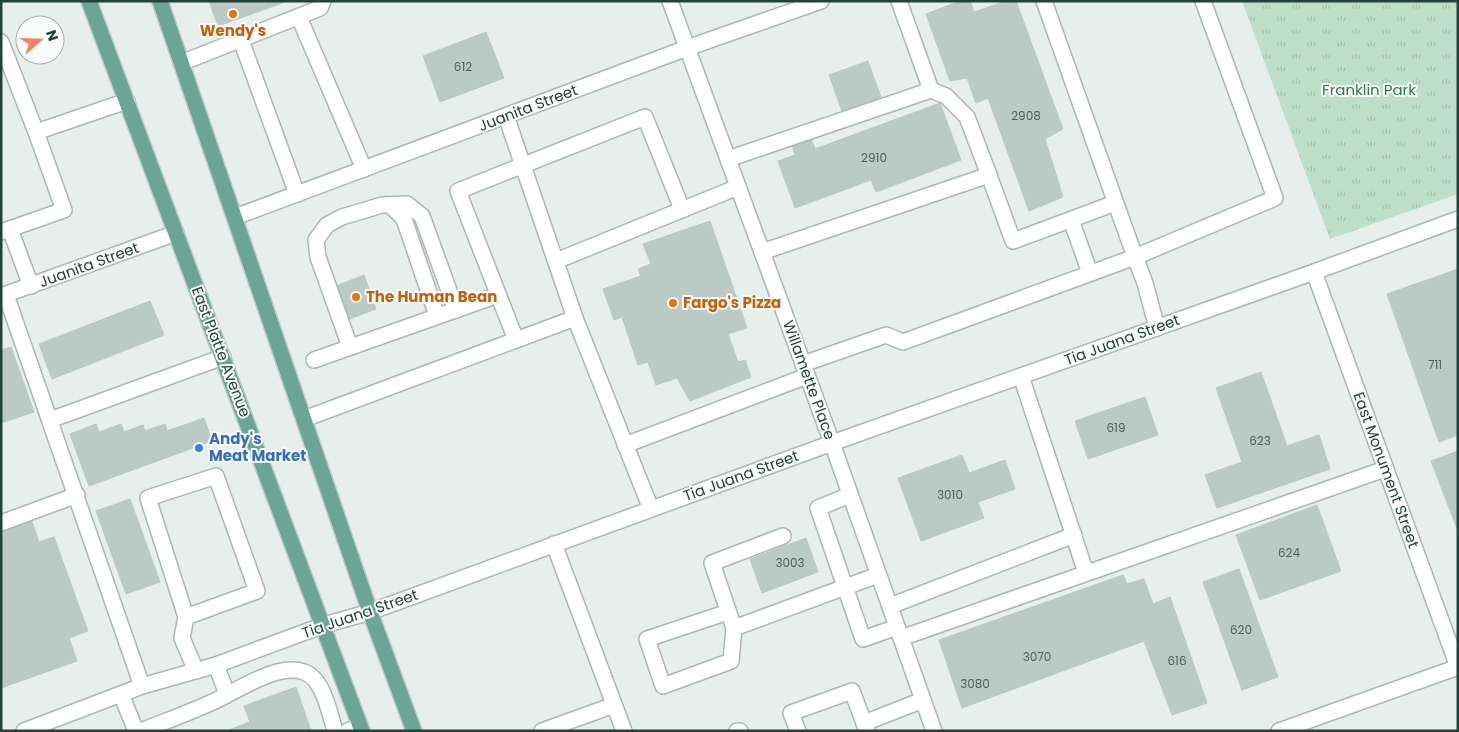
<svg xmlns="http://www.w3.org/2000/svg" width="1459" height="732" viewBox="0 0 1459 732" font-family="Poppins,sans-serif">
<defs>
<pattern id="grass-tufts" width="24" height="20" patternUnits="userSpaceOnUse" patternTransform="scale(1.25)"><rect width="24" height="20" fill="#bfe0c8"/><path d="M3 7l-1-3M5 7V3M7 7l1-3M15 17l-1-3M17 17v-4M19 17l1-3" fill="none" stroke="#a4c1ad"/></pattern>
</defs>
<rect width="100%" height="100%" fill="#e6efeb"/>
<polygon fill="url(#grass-tufts)" points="1242,1 1458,1 1458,194 1330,239"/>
<g fill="#bbcac4" stroke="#b8c9c2">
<polygon points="209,1 288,1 218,26"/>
<polygon points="960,1 970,1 974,12 1007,1 1016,1 1063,129 1045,139 1063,197 1029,211 988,98 976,103 967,78 950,81 926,14"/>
<polygon points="486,32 504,78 440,102 423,56"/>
<polygon points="868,61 881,97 842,111 829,75"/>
<polygon points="940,103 961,160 876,192 871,180 795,208 778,161 795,155 792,145 811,138 815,149"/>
<polygon points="710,221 747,328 728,334 738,362 745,360 751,377 690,401 677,378 656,385 648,362 638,365 622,317 614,320 603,289 641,276 638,269 651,264 643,244"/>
<polygon points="1458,269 1458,435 1439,442 1387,294"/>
<polygon points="364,275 376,309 347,320 336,286"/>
<polygon points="150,301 164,335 52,379 39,344"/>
<polygon points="11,347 34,412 1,423 1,350"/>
<polygon points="1261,372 1287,446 1319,435 1330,469 1217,508 1205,475 1242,462 1216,388"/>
<polygon points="1145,397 1158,435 1088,459 1075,421"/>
<polygon points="204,418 212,441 89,486 70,434 96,424 99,432 121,424 124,432 143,425 145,431 165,424 167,431"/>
<polygon points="1458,451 1458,531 1431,461"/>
<polygon points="962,455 969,473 1005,460 1015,489 978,502 984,518 921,541 898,478"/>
<polygon points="130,499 160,582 126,594 96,511"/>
<polygon points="1317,505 1341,571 1260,600 1236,535"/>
<polygon points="30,516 39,542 54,537 88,631 69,638 77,661 1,688 1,526"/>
<polygon points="806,538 818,572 762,593 750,559"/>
<polygon points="1239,569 1278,677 1242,690 1203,582"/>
<polygon points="1123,575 1127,584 1144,579 1153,604 1170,597 1207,703 1172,715 1144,641 962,708 939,640"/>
<polygon points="296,687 311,731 226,731 250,722 244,706"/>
</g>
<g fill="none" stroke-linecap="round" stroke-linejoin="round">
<g stroke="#a8b8b2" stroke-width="18">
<g id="minor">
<polyline points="670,1 832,443 934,731"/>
<polyline points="299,17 364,169"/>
<polyline points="241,40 297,194"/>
<polyline points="1,42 36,132"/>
<polyline points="181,63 320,8 323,1"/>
<polyline points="506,116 575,318 651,509"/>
<polyline points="728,159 931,90 899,1"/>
<polyline points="989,175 1013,241 1115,203"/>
<polyline points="390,205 404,219 437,316"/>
<polyline points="235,217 687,48 821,1"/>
<polyline points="1071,220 1090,273"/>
<polyline points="10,229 31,286"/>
<polyline points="1,232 64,210 36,132 127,101"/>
<polyline points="762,252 989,175 967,117 946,96 931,90"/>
<polyline points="556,261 738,187"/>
<polyline points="1314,272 1458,667"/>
<polyline points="6,295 142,686"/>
<polyline points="1,296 176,233"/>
<polyline points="1157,328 1145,283 1135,257 1275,198 1203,1"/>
<polyline points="516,340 458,191 645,117 682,209"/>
<polyline points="350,347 318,257 316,240 327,225 342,217 382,205 407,204 422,216 456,310"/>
<polyline points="314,360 498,295"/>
<polyline points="803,364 886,335 903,342 1135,257 1044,1"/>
<polyline points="1021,376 1086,573"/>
<polyline points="304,419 575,318"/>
<polyline points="50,420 223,357"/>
<polyline points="625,445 807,376"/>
<polyline points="850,495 818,508 863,639 897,627"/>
<polyline points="1,523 77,495"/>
<polyline points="783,536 712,563 734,628 878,575"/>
<polyline points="554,544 624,731"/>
<polyline points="890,606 1074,535"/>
<polyline points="728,612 647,639 663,686 731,661 734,628"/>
<polyline points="186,617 148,498 216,476 257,591 186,617 182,638 196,671"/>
<polyline points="901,638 1385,469"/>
<polyline points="216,665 227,694"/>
<polyline points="121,694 136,731"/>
<polyline points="864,723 923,700"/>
<polyline points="24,731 142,686 216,665 324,625 370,612 832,443 1314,272 1458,219"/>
<path d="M 141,731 C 163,722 186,714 208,704 C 234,694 275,662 304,672 C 323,678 330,714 335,731"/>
<polyline points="348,731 360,726"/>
<polyline points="542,731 614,705"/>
<polyline points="737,731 740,731"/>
<polyline points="798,731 791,713 852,691 867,731"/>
<polyline points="1279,731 1458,667"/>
</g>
</g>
<g stroke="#c2cac8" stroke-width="18">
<g id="major">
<polyline points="89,1 362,731"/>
<polyline points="160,1 370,612 414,731"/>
</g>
</g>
<use href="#minor" stroke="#fff" stroke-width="15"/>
<use href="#major" stroke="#6aa596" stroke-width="15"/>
</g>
<g fill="#e8710a" stroke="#f7fbf9" stroke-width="2">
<circle cx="233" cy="14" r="5"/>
<circle cx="356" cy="297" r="5"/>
<circle cx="673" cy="303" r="5"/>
</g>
<circle fill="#3f7fe0" stroke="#f7fbf9" stroke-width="2" cx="199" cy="448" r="5"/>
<g text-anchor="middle" stroke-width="4" stroke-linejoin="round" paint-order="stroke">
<g font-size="12" fill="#4a645c">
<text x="463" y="71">612</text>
<text x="1026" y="120">2908</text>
<text x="874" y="162">2910</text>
<text x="1435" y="369">711</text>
<text x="1116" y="432">619</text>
<text x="1260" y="445">623</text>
<text x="950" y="499">3010</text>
<text x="1289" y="557">624</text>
<text x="790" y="567">3003</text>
<text x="1241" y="634">620</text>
<text x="1037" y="661">3070</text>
<text x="1177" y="665">616</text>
<text x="975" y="688">3080</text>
</g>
<g font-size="15" font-weight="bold" fill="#c56008" stroke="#f7fbf9" text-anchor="start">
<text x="233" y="36" text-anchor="middle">Wendy's</text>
<text x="366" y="302">The Human Bean</text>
<text x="683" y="308">Fargo's Pizza</text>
</g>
<g font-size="15" fill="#2d7a4b" stroke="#f7fbf9">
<text x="1369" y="95">Franklin Park</text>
</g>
<g font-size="15" fill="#24423a" stroke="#f7fbf9">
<text transform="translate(528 108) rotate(-21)" y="5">Juanita Street</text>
<text transform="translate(89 265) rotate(-20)" y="5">Juanita Street</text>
<text transform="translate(1122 340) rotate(-20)" y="5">Tia Juana Street</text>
<text transform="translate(221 352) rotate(69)" y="5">East Platte Avenue</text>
<text transform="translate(809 380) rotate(70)" y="5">Willamette Place</text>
<text transform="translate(1386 470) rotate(70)" y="5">East Monument Street</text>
<text transform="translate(741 476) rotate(-20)" y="5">Tia Juana Street</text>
<text transform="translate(360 614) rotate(-19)" y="5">Tia Juana Street</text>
</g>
<g font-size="15" font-weight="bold" fill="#366cbe" stroke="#f7fbf9" text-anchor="start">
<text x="209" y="444">Andy's<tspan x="209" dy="17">Meat Market</tspan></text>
</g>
</g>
<rect width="1459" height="732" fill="none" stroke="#24423a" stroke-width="5"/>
<g transform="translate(40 40) rotate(70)"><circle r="24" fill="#f7fbf9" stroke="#a3b1ad"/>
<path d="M0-4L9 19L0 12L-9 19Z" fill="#f4845f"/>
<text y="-8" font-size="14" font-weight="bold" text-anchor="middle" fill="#24423a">N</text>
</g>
</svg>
